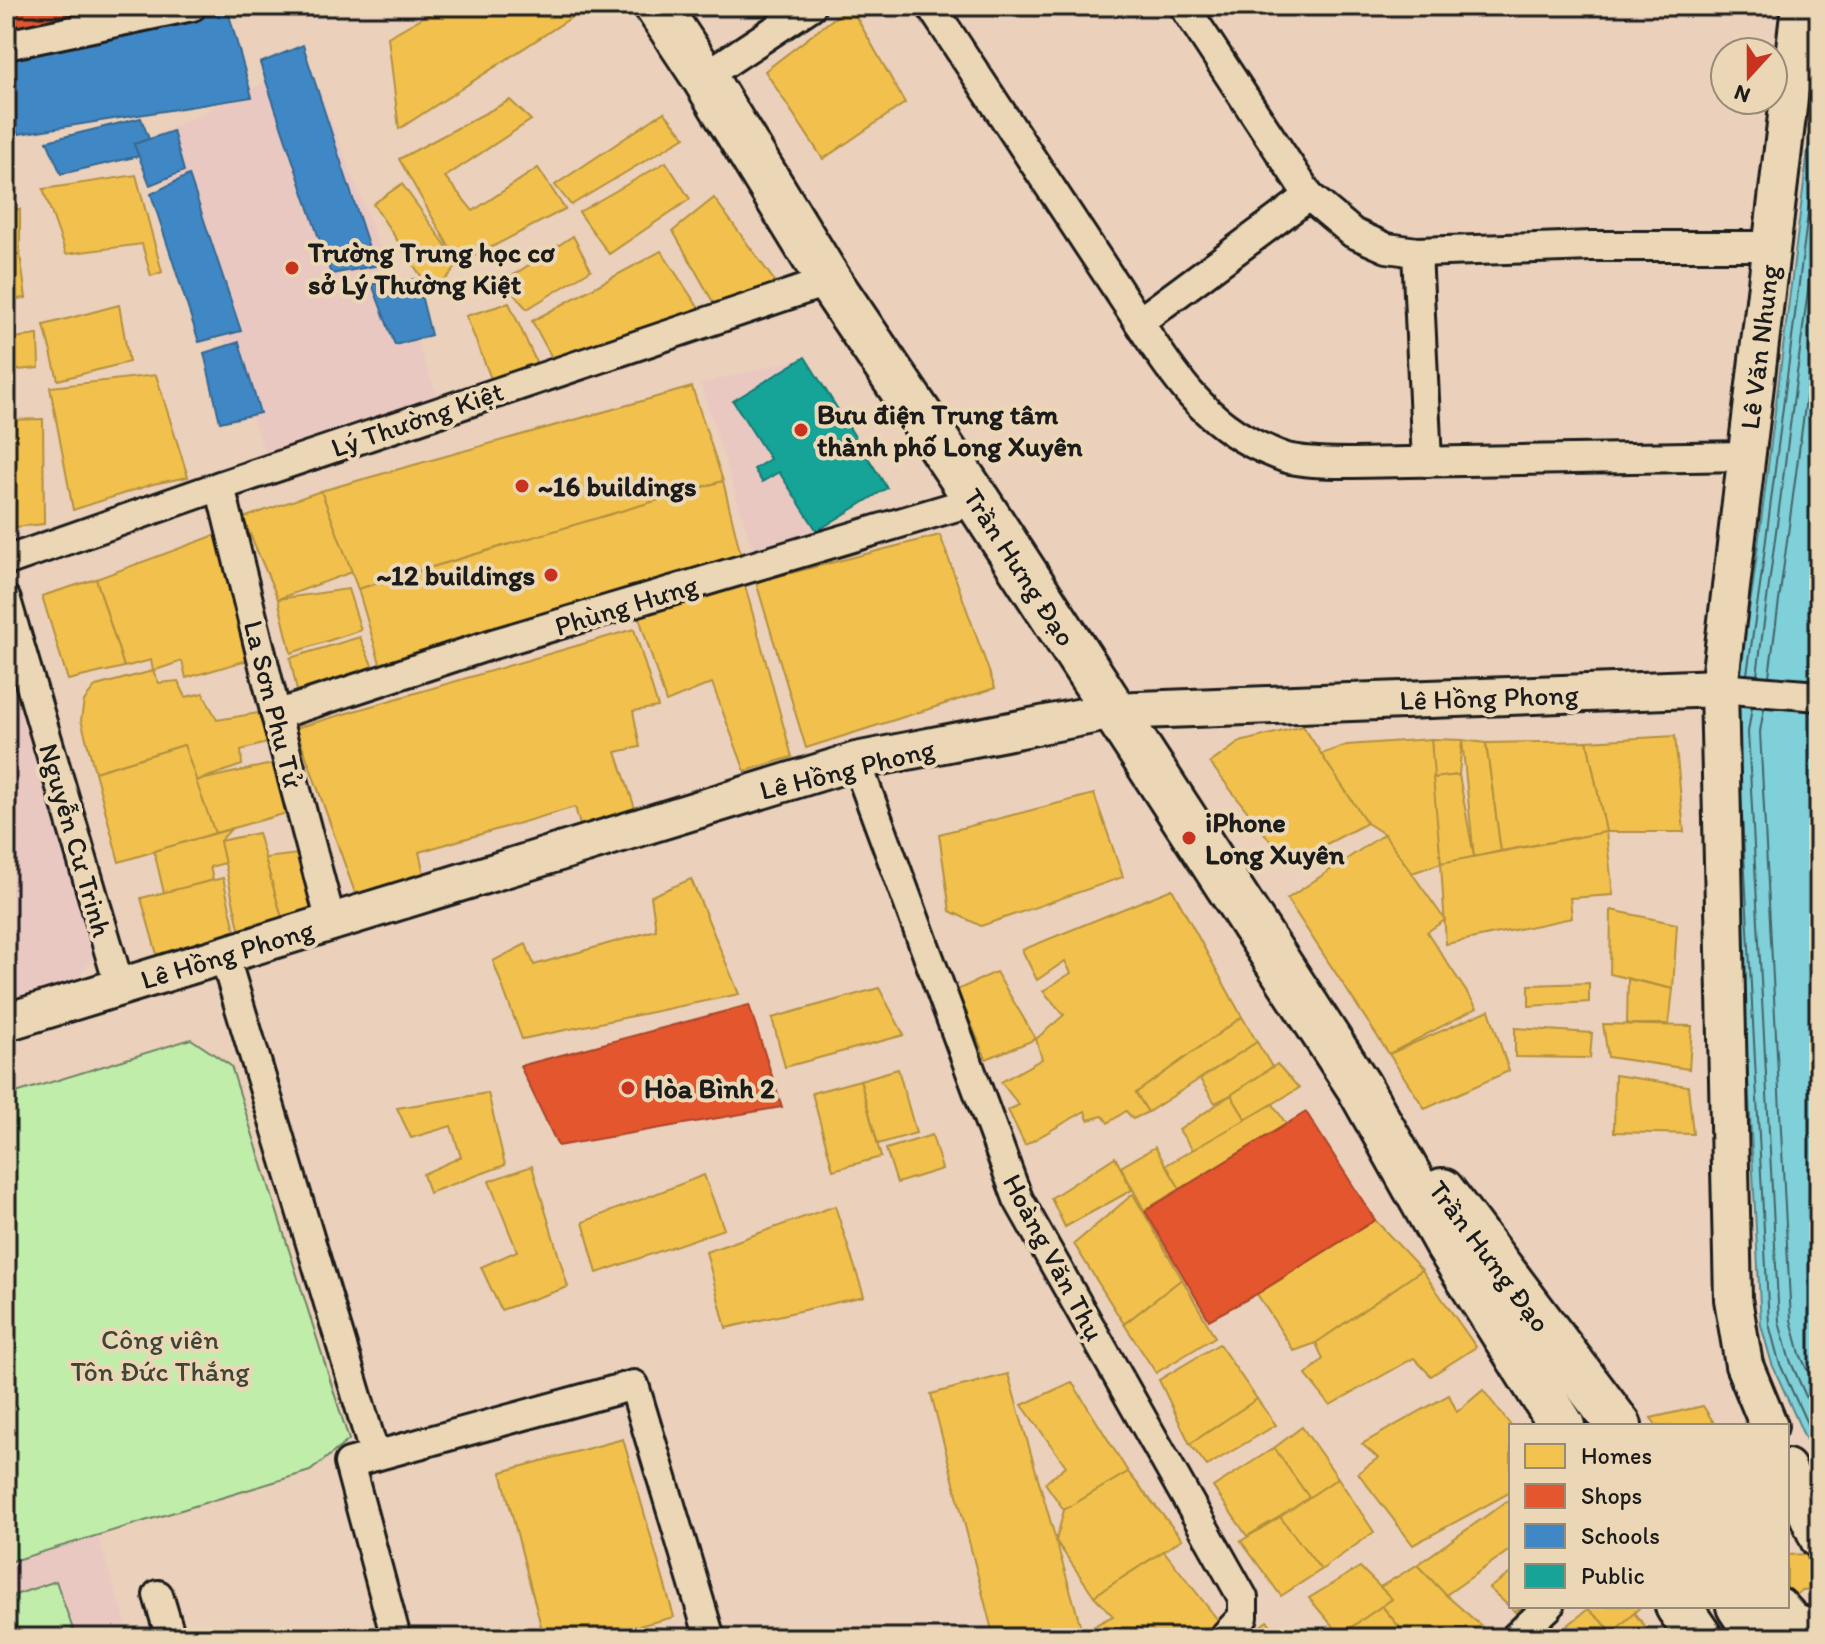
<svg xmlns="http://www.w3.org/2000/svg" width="1825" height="1644" viewBox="0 0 1825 1644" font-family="Itim,sans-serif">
<rect width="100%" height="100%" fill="#ebd0bb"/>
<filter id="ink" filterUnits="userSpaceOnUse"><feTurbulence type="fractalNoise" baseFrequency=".0125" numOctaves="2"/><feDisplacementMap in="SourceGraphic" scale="16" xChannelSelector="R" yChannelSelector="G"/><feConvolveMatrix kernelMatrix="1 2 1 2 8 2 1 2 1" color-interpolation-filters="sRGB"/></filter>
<g filter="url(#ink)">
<g fill="#eac8c2">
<polygon points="308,61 438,397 265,453 149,139"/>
<polygon points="805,357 887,488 817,531 753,551 701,384"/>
<polygon points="6,667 95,955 77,979 6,1001"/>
<polygon points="97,1536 131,1638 6,1638 6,1563"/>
</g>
<g fill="#c1edab" stroke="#6e8464" stroke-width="2">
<polygon points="191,1039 231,1066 349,1440 310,1471 6,1563 6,1096"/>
<polygon points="56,1581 76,1638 6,1638 6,1598"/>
</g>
<polygon fill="#7fd0d9" stroke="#57888d" stroke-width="2" points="1819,64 1819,1469 1772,1364 1761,1325 1730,731 1753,585"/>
<g fill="#f2c14e" stroke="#b2903f" stroke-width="2">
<polygon points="443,6 589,6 399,129 388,37"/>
<polygon points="850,6 905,103 823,159 765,71"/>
<polygon points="510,100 531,120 445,177 473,211 538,168 565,209 459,264 399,159"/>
<polygon points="664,112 685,137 571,205 555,185"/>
<polygon points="14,149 16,197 6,199 6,150"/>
<polygon points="666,162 690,199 609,254 579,212"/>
<polygon points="136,175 162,272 151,276 142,244 66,254 43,189"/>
<polygon points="402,184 459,264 433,294 373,204"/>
<polygon points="714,198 776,283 717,309 673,231"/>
<polygon points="20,209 20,254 6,255 6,210"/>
<polygon points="573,236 591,270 527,309 503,282"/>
<polygon points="661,251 706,319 628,345 618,336 557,367 532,321"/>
<polygon points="20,254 26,298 6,300 6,256"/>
<polygon points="509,303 538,366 492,381 466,316"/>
<polygon points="119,305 129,362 58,380 44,325"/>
<polygon points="38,335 39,368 6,371 6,339"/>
<polygon points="156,375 188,477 153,484 73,510 50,387"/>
<polygon points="692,387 723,481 358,589 321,491"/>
<polygon points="43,419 44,524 6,528 6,420"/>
<polygon points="723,481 742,560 382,670 358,589"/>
<polygon points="321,491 352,572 278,599 243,518"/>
<polygon points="221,533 255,658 186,678 182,661 153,671 151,660 124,667 96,579"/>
<polygon points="940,535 995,688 806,748 756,582"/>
<polygon points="96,579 124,667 68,680 42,596"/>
<polygon points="744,582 792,757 745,771 712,683 666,702 637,611"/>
<polygon points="348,589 361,630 291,653 278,599"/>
<polygon points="634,629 658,707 633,711 640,747 616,752 639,820 583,836 575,807 419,852 427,887 359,904 296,728"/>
<polygon points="360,637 377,677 300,705 290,658"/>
<polygon points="153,671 159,683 178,681 186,697 203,693 217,720 258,713 274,741 241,750 242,765 196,781 184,745 95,772 81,720 84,701 96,686"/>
<polygon points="1303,726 1367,823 1288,864 1210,763 1240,742"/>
<polygon points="1675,736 1684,832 1606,832 1587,741"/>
<polygon points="1431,739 1462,740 1459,775 1433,778"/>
<polygon points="1431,739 1441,863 1412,873 1384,834 1367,823 1321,754 1347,745"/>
<polygon points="1462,740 1486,743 1501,851 1474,857"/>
<polygon points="1587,741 1606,832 1501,851 1486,743"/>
<polygon points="184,745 215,833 119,862 95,772"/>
<polygon points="280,762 294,811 215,833 196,781"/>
<polygon points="1459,775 1474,857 1441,863 1433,778"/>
<polygon points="1094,794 1123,877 981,926 950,911 939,834"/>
<polygon points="231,829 220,841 225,863 210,867 213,880 164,893 154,851"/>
<polygon points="1606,832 1613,895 1570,898 1572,918 1446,944 1441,863"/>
<polygon points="258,833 283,921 240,933 220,841"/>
<polygon points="1384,834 1445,920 1427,932 1477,1008 1389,1054 1287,899"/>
<polygon points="315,852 332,908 283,921 265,858"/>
<polygon points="223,878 238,943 158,958 141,898"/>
<polygon points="691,879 739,994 522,1039 493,961 526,944 534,965 656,930 651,896"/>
<polygon points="1172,889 1242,1017 1136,1093 1148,1112 1133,1119 1126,1111 1108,1123 1103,1116 1088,1120 1085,1111 1025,1145 1008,1110 1019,1105 1001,1082 1042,1059 1036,1039 1064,1015 1043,991 1071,973 1065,961 1037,980 1022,950"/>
<polygon points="1611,910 1677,924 1673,989 1610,974"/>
<polygon points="996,972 1036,1039 986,1059 957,990"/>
<polygon points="1628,979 1673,989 1669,1024 1627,1024"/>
<polygon points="1589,983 1589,1002 1529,1006 1529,985"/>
<polygon points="879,988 904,1035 785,1067 772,1018"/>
<polygon points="1489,1010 1509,1071 1425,1109 1389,1054"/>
<polygon points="1242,1017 1257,1042 1148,1112 1136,1093"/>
<polygon points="1603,1024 1692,1026 1689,1069 1608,1057"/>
<polygon points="1515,1028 1592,1033 1590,1058 1515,1057"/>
<polygon points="1257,1042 1272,1067 1231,1095 1215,1103 1200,1079"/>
<polygon points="1277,1064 1299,1088 1246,1120 1231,1095"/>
<polygon points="898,1069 916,1133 878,1144 860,1080"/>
<polygon points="1615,1075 1688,1086 1693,1134 1614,1132"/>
<polygon points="860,1080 881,1157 833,1170 812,1093"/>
<polygon points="488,1093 505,1165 429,1193 423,1174 461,1157 451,1126 411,1138 397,1108"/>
<polygon points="1231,1095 1246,1120 1193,1150 1179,1130"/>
<polygon points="1273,1104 1286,1124 1180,1189 1166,1165"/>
<polygon points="932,1135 942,1169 897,1183 886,1149"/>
<polygon points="1155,1147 1180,1189 1144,1210 1121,1167"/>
<polygon points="1115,1157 1132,1190 1065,1227 1051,1198"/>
<polygon points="532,1166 568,1287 501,1310 481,1267 517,1251 489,1181"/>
<polygon points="704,1175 724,1229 597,1273 583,1222"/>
<polygon points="1133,1194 1182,1279 1124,1324 1074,1244"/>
<polygon points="835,1206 864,1296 726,1328 706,1252"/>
<polygon points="1375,1220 1422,1270 1316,1343 1294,1351 1257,1294"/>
<polygon points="1422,1270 1476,1347 1431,1376 1414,1358 1330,1405 1306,1375 1323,1359 1316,1343"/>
<polygon points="1182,1279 1215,1337 1156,1373 1124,1324"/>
<polygon points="1219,1344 1257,1399 1190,1444 1159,1380"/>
<polygon points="1008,1374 1078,1617 1084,1638 994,1638 931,1394"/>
<polygon points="1072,1382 1128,1472 1064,1510 1045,1483 1066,1466 1022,1405"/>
<polygon points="1483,1390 1511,1426 1511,1492 1413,1545 1358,1473 1378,1458 1362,1444 1449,1395 1457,1412"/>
<polygon points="1257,1399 1276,1425 1207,1466 1190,1444"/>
<polygon points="1703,1406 1716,1426 1657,1426 1651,1418"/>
<polygon points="1302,1427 1338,1478 1310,1499 1274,1448"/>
<polygon points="623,1439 674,1617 590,1638 544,1638 501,1472"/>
<polygon points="1274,1448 1310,1499 1247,1536 1213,1487"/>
<polygon points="1128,1472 1182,1539 1094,1596 1056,1541 1064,1510"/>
<polygon points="1338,1478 1374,1532 1321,1570 1280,1517"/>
<polygon points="1507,1501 1511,1505 1511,1549 1446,1595 1417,1565"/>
<polygon points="1280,1517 1321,1570 1281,1596 1241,1541"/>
<polygon points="1164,1551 1221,1624 1201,1638 1094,1638 1087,1629 1113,1616 1094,1596"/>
<polygon points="1806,1554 1815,1589 1802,1590 1791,1600 1787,1595 1787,1555"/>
<polygon points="1417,1565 1446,1595 1495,1638 1442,1638 1437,1632 1428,1638 1408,1638 1382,1606 1392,1599 1380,1587"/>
<polygon points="1360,1567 1392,1599 1340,1635 1309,1598"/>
<polygon points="1511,1573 1511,1606 1523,1606 1515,1612 1489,1588"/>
<polygon points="1382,1606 1408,1638 1343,1638 1340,1635"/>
<polygon points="1592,1606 1639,1606 1640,1607 1614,1633 1588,1609"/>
<polygon points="1588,1609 1614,1633 1608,1638 1552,1638"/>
<polygon points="1634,1613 1655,1638 1607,1638"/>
<polygon points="1267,1621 1282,1638 1245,1638"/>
<polygon points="690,1628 693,1638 658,1638"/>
</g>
<g fill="#e4572e" stroke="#a84529" stroke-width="2">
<polygon points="6,6 133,6 6,36"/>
<polygon points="749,1005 782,1107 558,1146 520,1066"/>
<polygon points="1306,1112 1375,1220 1257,1294 1209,1320 1145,1211"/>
</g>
<g fill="#3f88c5" stroke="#346892" stroke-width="2">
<polygon points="228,11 252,97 6,136 6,59"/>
<polygon points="303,45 308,61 375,266 331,274 260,63"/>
<polygon points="141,118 149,139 134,144 139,156 61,174 47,141"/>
<polygon points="173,131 184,171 150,185 134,144"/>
<polygon points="189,175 241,331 199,342 151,194"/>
<polygon points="417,279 431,335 395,345 372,284"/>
<polygon points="239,342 260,413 220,422 204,353"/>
</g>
<polygon fill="#17a398" stroke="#187a73" stroke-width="2" points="805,357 887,488 817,531 779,472 762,482 754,469 770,459 733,401"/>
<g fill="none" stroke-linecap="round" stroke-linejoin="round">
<g stroke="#446468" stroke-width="2">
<polyline points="1747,674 1760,586 1819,128"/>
<polyline points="1757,675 1819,207"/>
<polyline points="1769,676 1819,301"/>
<polyline points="1752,707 1748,732 1779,1322 1789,1358 1819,1426"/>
<polyline points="1764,708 1760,732 1791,1320 1800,1354 1819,1396"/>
<polyline points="1741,797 1769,1324 1779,1362 1819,1450"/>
</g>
<g stroke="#1c1c1c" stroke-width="34">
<g id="minor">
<polyline points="931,6 1139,322 1309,196"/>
<polyline points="1184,6 1309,196 1353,233 1387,248 1417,252 1592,246 1771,246"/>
<polyline points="6,45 192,6"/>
<polyline points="704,77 811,6"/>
<polyline points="1417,252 1427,462"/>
<path d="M 1139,322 C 1172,374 1204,422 1262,448 C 1272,452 1281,457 1291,459 C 1312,463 1332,463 1353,463 L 1746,456"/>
<polyline points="220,486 276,715 331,922"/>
<polyline points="6,561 220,486 829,281"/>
<polyline points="6,600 120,988"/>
<polyline points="1719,688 1819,696"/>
<polyline points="276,715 493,644 977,500"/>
<polyline points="856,761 1018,1199 1243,1598 1243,1617 1223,1638"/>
<polyline points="224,955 375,1456 634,1385 710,1638"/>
<polyline points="375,1456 349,1463 396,1638"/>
<polyline points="158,1595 171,1638"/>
<polyline points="1515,1638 1549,1606"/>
</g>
</g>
<g stroke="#1c1c1c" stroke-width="42">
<g id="tertiary">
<polyline points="6,1022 856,761 1113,711 1719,688"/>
<polyline points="1769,1426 1744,1365 1733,1299 1719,688 1800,6"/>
<polyline points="1787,1468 1819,1540"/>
<polyline points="1779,1606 1793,1621 1819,1631"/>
</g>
</g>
<g stroke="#1c1c1c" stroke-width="50">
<g id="trunk">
<polyline points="657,6 704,77 829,281 977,500 1359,1087 1447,1244 1562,1426"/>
<polyline points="1442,1191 1619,1426"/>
<polyline points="1678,1606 1700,1638"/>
<polyline points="1739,1606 1760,1638"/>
</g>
</g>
<use href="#minor" stroke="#ebd7b5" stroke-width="28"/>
<use href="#tertiary" stroke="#ebd7b5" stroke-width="36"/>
<use href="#trunk" stroke="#ebd7b5" stroke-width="44"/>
</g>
</g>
<g fill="#c8321e" stroke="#ebd7b5" stroke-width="3">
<circle cx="292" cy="268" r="8"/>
<circle cx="801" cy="430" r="8"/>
<circle cx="522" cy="486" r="8"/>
<circle cx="551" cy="575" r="8"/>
<circle cx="1189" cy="838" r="8"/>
<circle cx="628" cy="1088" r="8"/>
</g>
<g text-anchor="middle" stroke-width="8" stroke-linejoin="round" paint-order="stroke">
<g font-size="28" font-weight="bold" fill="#1c1c1c" stroke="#ebd7b5" text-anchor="start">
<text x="308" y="262">Trường Trung học cơ<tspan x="308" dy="32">sở Lý Thường Kiệt</tspan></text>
<text x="817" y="424">Bưu điện Trung tâm<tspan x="817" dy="32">thành phố Long Xuyên</tspan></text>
<text x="538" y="496">~16 buildings</text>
<text x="535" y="585" text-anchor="end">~12 buildings</text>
<text x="1205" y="832">iPhone<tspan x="1205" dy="32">Long Xuyên</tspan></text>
<text x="644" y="1098">Hòa Bình 2</text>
</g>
<g font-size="28" fill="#1c1c1c" stroke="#ebd7b5">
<text transform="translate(1759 347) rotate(-83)" y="10">Lê Văn Nhung</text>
<text transform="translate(417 419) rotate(-19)" y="10">Lý Thường Kiệt</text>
<text transform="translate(1020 567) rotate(57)" y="10">Trần Hưng Đạo</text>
<text transform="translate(626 605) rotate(-17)" y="10">Phùng Hưng</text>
<text transform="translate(1489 697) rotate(-2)" y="10">Lê Hồng Phong</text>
<text transform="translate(274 704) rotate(76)" y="10">La Sơn Phu Tử</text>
<text transform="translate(847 769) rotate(-14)" y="10">Lê Hồng Phong</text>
<text transform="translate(76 840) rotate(74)" y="10">Nguyễn Cư Trinh</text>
<text transform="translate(227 954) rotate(-17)" y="10">Lê Hồng Phong</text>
<text transform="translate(1490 1256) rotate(53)" y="10">Trần Hưng Đạo</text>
<text transform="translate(1054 1257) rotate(62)" y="10">Hoàng Văn Thụ</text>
</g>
<g font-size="28" fill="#3d4639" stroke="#ebd7b5">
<text x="160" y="1349">Công viên<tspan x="160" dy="32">Tôn Đức Thắng</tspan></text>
</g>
</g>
<rect width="1825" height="1644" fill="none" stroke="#ebd7b5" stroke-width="32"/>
<rect x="16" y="16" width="1793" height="1612" fill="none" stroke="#1c1c1c" stroke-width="3" filter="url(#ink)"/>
<rect x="1509" y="1424" width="280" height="184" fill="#ebd7b5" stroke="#988c78" stroke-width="2"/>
<rect x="1525" y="1444" width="40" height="24" fill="#f2c14e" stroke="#988c78" stroke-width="2"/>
<text x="1581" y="1464" font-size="24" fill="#1c1c1c">Homes</text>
<rect x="1525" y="1484" width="40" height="24" fill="#e4572e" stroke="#988c78" stroke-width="2"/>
<text x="1581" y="1504" font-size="24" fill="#1c1c1c">Shops</text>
<rect x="1525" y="1524" width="40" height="24" fill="#3f88c5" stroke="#988c78" stroke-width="2"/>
<text x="1581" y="1544" font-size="24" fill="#1c1c1c">Schools</text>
<rect x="1525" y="1564" width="40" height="24" fill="#17a398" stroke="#988c78" stroke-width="2"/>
<text x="1581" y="1584" font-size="24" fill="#1c1c1c">Public</text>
<g transform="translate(1749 76) rotate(201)"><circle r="38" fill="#ebd7b5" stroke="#988c78" stroke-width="2"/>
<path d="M0-6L14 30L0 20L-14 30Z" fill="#c8321e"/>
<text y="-12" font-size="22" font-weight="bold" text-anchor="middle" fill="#1c1c1c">N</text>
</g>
</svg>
